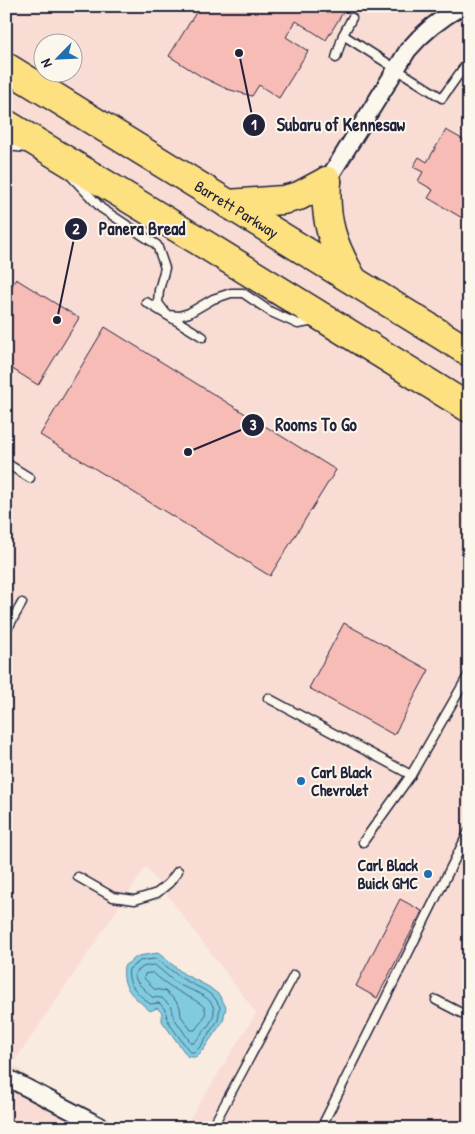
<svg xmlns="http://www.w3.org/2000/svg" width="475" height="1134" viewBox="0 0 475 1134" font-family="'Patrick Hand',sans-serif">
<rect width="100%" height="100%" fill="#faebe1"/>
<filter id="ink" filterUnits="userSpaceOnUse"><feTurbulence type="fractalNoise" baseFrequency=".02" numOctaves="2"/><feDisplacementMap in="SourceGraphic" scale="10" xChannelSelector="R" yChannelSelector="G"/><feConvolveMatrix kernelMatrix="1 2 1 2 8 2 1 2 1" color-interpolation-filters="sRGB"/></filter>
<g filter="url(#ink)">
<path fill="#f9ddd4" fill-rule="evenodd" d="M 6,6 L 469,6 L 469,1128 L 184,1128 L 256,1013 L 146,867 L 13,1064 L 90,1128 L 6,1128 ZM 42,42 L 72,42 L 72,72 L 42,72 Z"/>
<path fill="#80cbe0" stroke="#5a879e" d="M 158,953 L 184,974 L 209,987 L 219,995 L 226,1007 L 223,1021 L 203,1050 L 196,1057 L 188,1057 L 162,1021 L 162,1013 L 157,1008 L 150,1011 C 134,996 121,990 124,966 L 138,956 Z"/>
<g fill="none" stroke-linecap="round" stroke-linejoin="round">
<g stroke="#48667d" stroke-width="1">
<path d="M 157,959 L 181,978 L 206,991 L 215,998 L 220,1007 L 218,1020 L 200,1047 L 194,1052 L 190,1052 C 184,1043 176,1034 170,1024 C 164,1016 169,1011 159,1003 L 150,1004 C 139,994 126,985 129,969 L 140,961 Z"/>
<path d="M 155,965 C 162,971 169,977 176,983 C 187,990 212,994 214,1010 C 215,1021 201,1035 194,1043 L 191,1043 L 174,1018 L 171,1007 L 162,998 L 152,997 L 138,983 L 134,976 L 136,972 L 143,967 Z"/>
<path d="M 153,973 C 166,984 178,992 193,999 C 197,1002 204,1005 205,1009 C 208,1016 198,1025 195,1030 L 191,1030 L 181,1016 L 180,1007 L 175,1000 L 165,991 L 154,989 L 144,978 L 145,974 Z"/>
</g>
</g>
<g fill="#f8bcb7" stroke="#22223b">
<polygon points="200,6 347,6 326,40 296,21 286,37 308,51 279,98 259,85 252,96 227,89 202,77 169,56"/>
<polygon points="446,130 469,143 469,222 428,198 433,190 418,181 423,172 413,167 419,157 427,162"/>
<polygon points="16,279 79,318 38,385 6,365 6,295"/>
<polygon points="105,327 336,470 270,576 40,435"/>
<polygon points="344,623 429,670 394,735 309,688"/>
<polygon points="400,899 422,911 377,998 356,986"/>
</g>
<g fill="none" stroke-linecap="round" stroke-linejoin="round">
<g stroke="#22223b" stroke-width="11">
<g id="lane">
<polyline points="343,35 442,98 469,60"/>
<polyline points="336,58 343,35 352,18"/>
<polyline points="6,146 27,148"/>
<polyline points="71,176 101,208 157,245 165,268 159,290 158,303 167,315 179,316 189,313 213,299 231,293 243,293 271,312 298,324 315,321"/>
<polyline points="146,302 203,337"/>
<polyline points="6,463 30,478"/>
<polyline points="6,631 22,603"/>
<polyline points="268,698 411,775"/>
<polyline points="363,842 411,775 469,674"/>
<polyline points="78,877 113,897 135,900 157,893 169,883 178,871"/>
<polyline points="436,1000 469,1017"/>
<polyline points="212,1128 294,975"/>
<polyline points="321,1128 469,831"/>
</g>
</g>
<g stroke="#22223b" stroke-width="20">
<g id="street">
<path d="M 327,181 L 408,50 C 424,31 441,18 462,6"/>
<polyline points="6,1077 104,1128"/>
</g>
</g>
<g stroke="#22223b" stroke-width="31">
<g id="highway">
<path id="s1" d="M 6,67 L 469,352"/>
<polyline points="6,124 209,247 469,408"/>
<path d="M 327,181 C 324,221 333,246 353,280"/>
<polyline points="228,204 283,200 299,196 327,181"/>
</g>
</g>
<use href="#lane" stroke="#fbf7ec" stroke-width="8"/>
<use href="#street" stroke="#fbf7ec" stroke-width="16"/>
<use href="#highway" stroke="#fde080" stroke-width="28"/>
</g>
</g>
<g fill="#1f6fb2" stroke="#fbf7ec" stroke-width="2">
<circle cx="301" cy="781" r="5"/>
<circle cx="428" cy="874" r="5"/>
</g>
<g text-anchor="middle" stroke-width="4" stroke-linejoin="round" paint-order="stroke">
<g font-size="16" fill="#22223b" stroke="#fbf7ec">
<text dy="6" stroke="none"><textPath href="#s1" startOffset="271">Barrett Parkway</textPath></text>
</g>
<g font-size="16" font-weight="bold" fill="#22223b" stroke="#fbf7ec" text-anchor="start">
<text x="311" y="778">Carl Black<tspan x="311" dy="18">Chevrolet</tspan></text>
<text x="418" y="871" text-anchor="end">Carl Black<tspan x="418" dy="18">Buick GMC</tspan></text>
</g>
</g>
<path fill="none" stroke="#22223b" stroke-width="2" d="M239 53L254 125M57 320L76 229M188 452L253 425"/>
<g fill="#22223b" stroke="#fbf7ec" stroke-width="2">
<circle cx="239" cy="53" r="5"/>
<circle cx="57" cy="320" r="5"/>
<circle cx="188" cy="452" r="5"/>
<circle cx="254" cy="125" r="12"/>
<circle cx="76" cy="229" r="12"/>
<circle cx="253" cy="425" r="12"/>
</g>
<g font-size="15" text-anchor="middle" font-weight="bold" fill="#fff">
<text x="254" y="130">1</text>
<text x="76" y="234">2</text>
<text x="253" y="430">3</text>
</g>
<g font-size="18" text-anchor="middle" font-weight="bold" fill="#22223b" stroke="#fbf7ec" stroke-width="4" stroke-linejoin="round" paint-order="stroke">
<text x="341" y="131">Subaru of Kennesaw</text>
<text x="142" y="235">Panera Bread</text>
<text x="316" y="431">Rooms To Go</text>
</g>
<rect width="475" height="1134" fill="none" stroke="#fbf7ec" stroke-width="25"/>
<rect x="12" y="12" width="450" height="1109" fill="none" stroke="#22223b" stroke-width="2" filter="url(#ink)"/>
<g transform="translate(58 58) rotate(246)"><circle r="24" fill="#fbf7ec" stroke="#a4a2a5"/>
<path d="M0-4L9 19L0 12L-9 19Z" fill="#1f6fb2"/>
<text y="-8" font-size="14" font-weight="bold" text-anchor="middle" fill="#22223b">N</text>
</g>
</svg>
